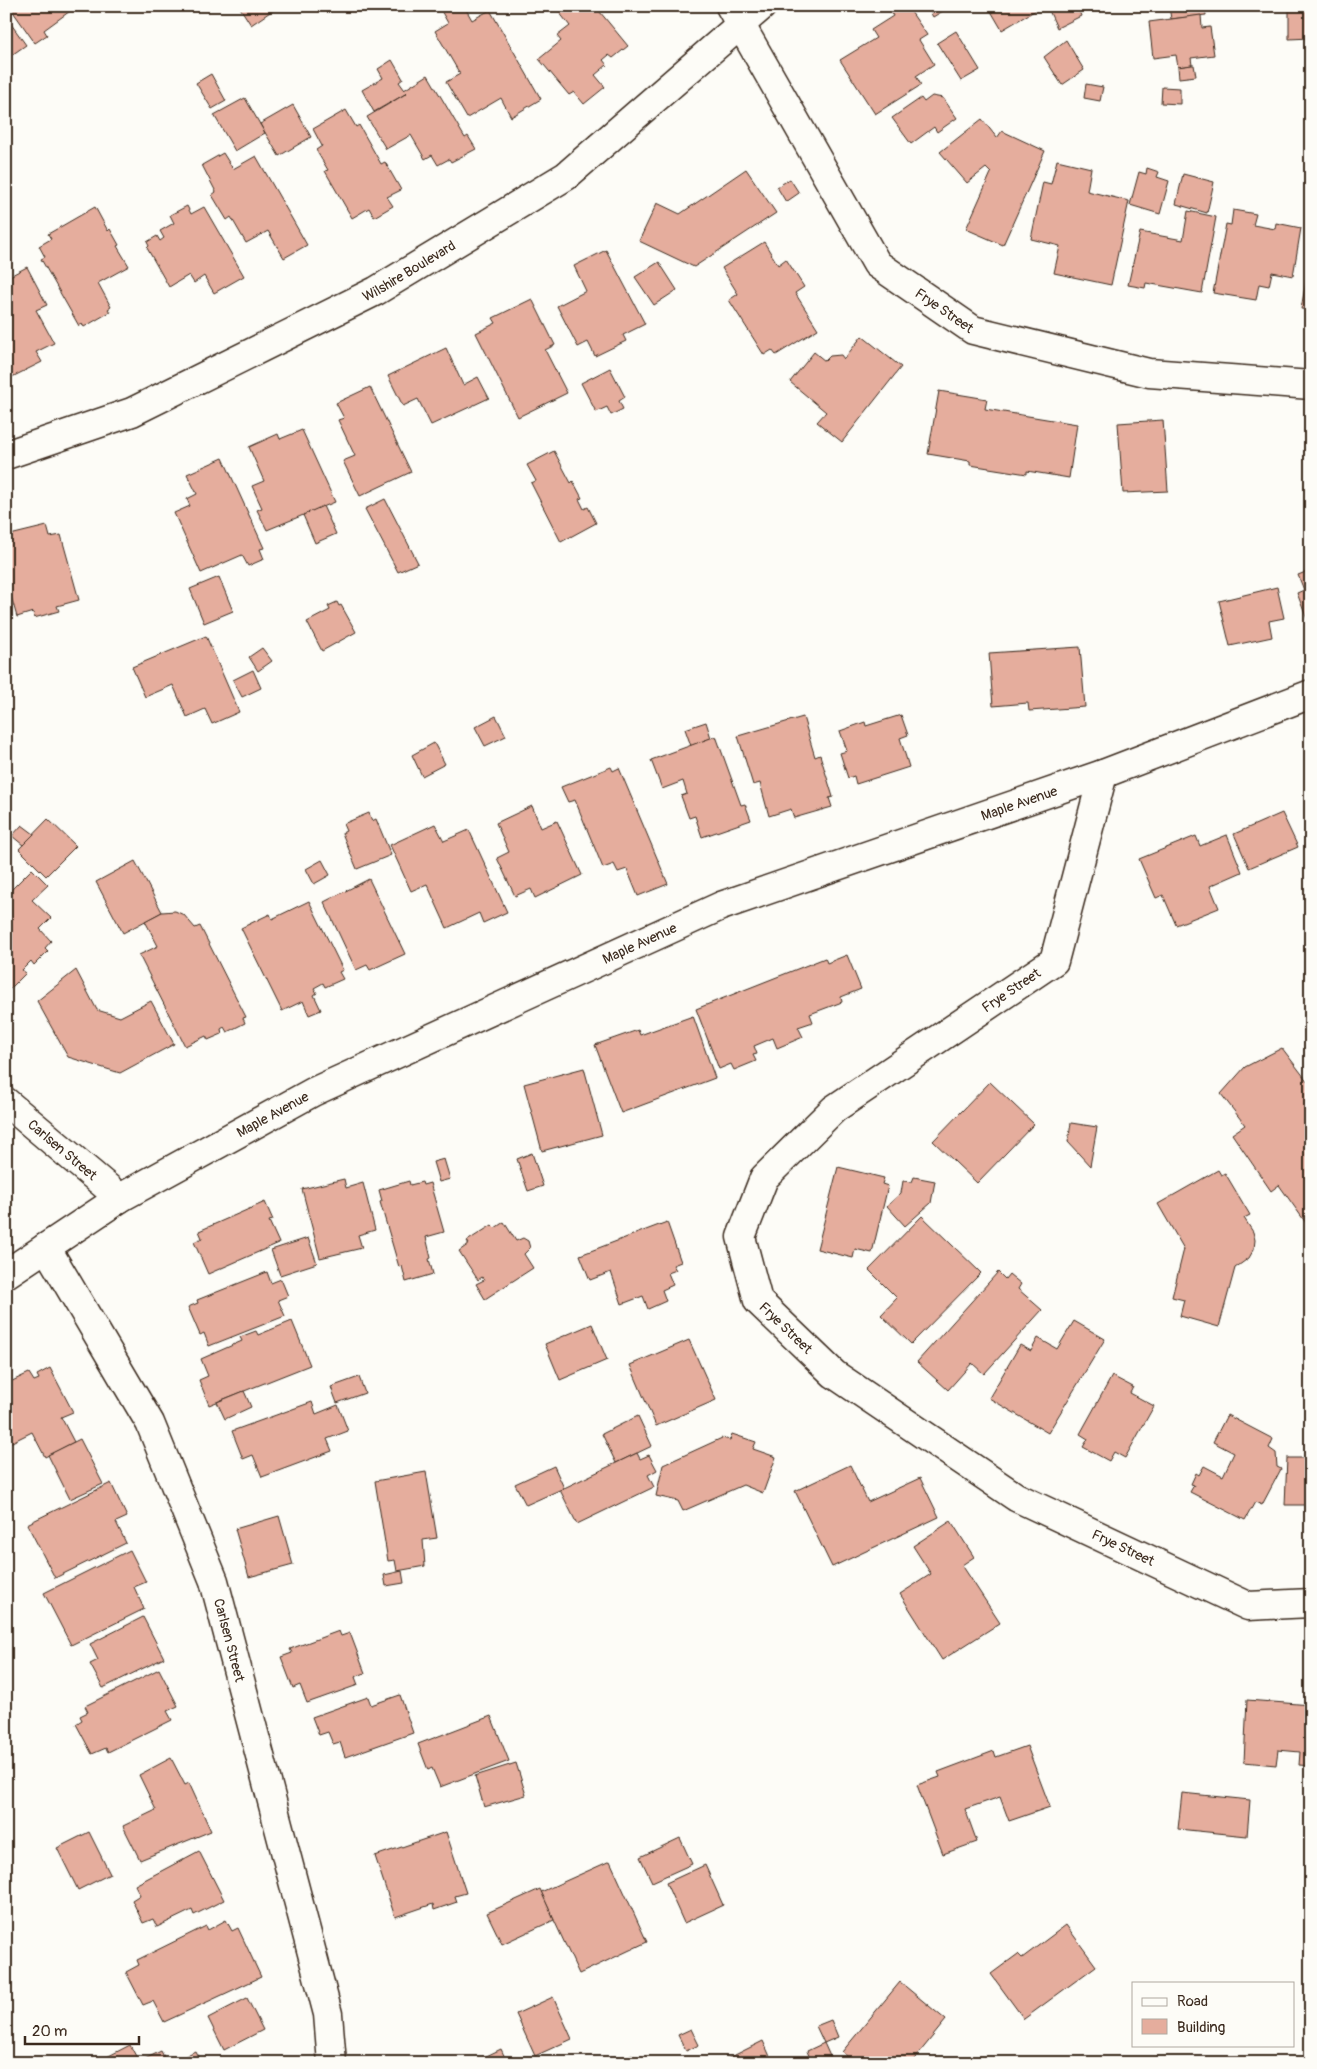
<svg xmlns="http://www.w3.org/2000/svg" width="1317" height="2069" viewBox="0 0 1317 2069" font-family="Pangolin,sans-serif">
<rect width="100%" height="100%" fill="#fdfcf7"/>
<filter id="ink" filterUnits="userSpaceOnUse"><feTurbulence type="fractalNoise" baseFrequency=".02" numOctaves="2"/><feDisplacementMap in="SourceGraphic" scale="10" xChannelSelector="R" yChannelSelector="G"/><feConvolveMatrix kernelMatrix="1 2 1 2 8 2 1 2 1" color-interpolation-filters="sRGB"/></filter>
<g filter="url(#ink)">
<g fill="#e5ad9d" stroke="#3b2a1e">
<polygon points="9,6 77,6 44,30 47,35 35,43"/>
<polygon points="239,6 279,6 251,25"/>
<polygon points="441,6 464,6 472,20 490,10 541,99 511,117 501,98 467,118 446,82 460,74 435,31 448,23 439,7"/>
<polygon points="565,6 595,6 628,46 613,58 609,55 603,60 607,65 595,75 605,87 584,104 574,92 569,95 539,59 561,41 557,36 570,26 559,12"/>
<polygon points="901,6 907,6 927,35 919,40 934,64 916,76 921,85 875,114 840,60 876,38 871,30 893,16 891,12"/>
<polygon points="927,6 951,6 933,17"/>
<polygon points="988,6 1040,6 1041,7 1002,30"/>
<polygon points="1047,6 1077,6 1081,16 1057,28"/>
<polygon points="1169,6 1205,6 1206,15 1171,19"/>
<polygon points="1289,6 1311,6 1311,38 1289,39"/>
<polygon points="1201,15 1202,28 1210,27 1214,55 1191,58 1192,65 1178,67 1176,55 1153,58 1149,22"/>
<polygon points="11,24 26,45 6,59 6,27"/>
<polygon points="956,31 980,70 961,81 937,43"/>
<polygon points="1066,40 1084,70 1062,85 1044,57"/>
<polygon points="392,60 403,79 399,82 407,93 374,112 362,90 383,78 378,69"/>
<polygon points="1192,65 1194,65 1196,76 1179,78 1178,67"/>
<polygon points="211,74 226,101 212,109 196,83"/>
<polygon points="428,75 465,138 468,136 476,149 451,162 449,159 438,165 432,155 425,159 411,135 386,149 367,117 407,93 404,90"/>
<polygon points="1086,84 1103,87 1100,101 1084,98"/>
<polygon points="1162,87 1180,88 1180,104 1161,103"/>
<polygon points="932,96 943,98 957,118 937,132 934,127 911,144 892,118 921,98 924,102"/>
<polygon points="245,98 265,133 235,151 214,115"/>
<polygon points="293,105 311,137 279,156 260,124"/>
<polygon points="346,110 356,127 359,125 381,164 385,162 401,190 387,197 393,206 374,217 369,208 352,218 325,171 328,170 316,150 322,146 313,129"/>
<polygon points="982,119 997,138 1002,131 1045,151 1003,245 966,229 991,173 986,168 967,183 940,152"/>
<polygon points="223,153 233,169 256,156 307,245 284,258 268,231 246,243 231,217 227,220 212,195 216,192 202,165"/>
<polygon points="1057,160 1091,168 1087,191 1129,201 1111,285 1054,273 1060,246 1031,239 1043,182 1051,184"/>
<polygon points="1147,168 1159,172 1157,177 1169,181 1160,214 1130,205 1139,172 1146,174"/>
<polygon points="746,169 776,213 694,267 639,241 657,203 680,214"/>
<polygon points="1183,174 1214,182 1207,213 1176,204"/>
<polygon points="790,179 799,193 786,202 777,187"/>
<polygon points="187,206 191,214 204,207 244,276 214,293 204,276 194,283 189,275 169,287 147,248 149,246 147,242 157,236 160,241 164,238 160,231 174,223 170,215"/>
<polygon points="95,207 108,231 110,229 119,245 117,246 129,266 98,283 111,307 108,309 110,312 84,327 82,324 79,326 41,259 45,257 39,246 51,239 48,234"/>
<polygon points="1233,210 1256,214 1253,225 1275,229 1276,223 1301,228 1293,276 1272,272 1269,286 1259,284 1256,300 1213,293 1226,224 1231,225"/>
<polygon points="1188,211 1216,217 1202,293 1146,283 1145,288 1128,285 1140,232 1183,240"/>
<polygon points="764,242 778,265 786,259 804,287 795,293 818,329 776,355 772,350 764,355 729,300 738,294 722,268"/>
<polygon points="606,250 645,324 623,335 626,341 595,356 588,342 578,347 557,306 586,291 574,266"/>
<polygon points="1311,253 1311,310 1301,309"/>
<polygon points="659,262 677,290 654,305 635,277"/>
<polygon points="27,267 47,305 36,310 54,343 36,352 42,362 12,377 6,365 6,278"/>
<polygon points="532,299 555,345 545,350 567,393 518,417 476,333 496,323 493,318"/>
<polygon points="862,336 901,367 842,442 817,422 826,412 790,382 814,352 825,361 830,356 841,355 844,359"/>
<polygon points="446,348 463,385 478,377 489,398 431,425 418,399 403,406 388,376"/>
<polygon points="610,368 625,397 619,401 623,409 611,415 607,407 596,412 581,383"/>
<polygon points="370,387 411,472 360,496 343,461 355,456 338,420 344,418 336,403"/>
<polygon points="939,391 987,399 985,409 1077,424 1069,478 1027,471 1027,474 970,465 970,461 928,454"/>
<polygon points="1163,420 1168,491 1123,493 1118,423"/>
<polygon points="302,430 335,502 267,530 257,510 262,508 252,486 264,481 249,447 278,434 280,439"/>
<polygon points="554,451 571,483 573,481 582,498 579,499 584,509 588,507 596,523 561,542 531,483 536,481 527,465"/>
<polygon points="223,458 264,548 260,549 264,559 248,566 242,555 201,573 174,513 190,506 187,499 197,494 187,474"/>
<polygon points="385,499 418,563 398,572 365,509"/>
<polygon points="323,506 336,534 315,543 303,515"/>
<polygon points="47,526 50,537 61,535 79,600 57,606 59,611 34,618 33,612 17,617 6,579 6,536"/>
<polygon points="1311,570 1311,621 1308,622 1297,593 1304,590 1298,575"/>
<polygon points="219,577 233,611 204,623 190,589"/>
<polygon points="1277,587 1284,618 1269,621 1272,637 1230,646 1219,601"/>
<polygon points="337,602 339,606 341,605 356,632 322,651 307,622 330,610 328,606"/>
<polygon points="206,636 239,712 212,724 205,709 187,717 173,685 145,697 132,667"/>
<polygon points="1080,647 1085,707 1029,711 1028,703 993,706 989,653"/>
<polygon points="262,648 272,661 258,671 249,657"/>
<polygon points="253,670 261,688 242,697 233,680"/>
<polygon points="901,715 908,735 900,738 909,767 856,784 854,776 848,778 840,753 847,751 840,731 865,722 866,726"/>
<polygon points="496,716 506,736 485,746 475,727"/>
<polygon points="803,717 815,757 820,755 833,797 829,798 832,807 794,818 791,809 769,816 760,783 753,785 738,736"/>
<polygon points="706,722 711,738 691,746 685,729"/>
<polygon points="716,736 741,805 745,804 751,820 702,837 695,816 689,818 681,796 687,794 683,781 662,789 651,760"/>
<polygon points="434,743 445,764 422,776 412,755"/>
<polygon points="611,767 613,771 619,768 668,884 638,896 627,869 618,872 614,864 603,868 575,800 568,802 561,787"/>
<polygon points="532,806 541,828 557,821 582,875 535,898 531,889 515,896 497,858 509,852 496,823"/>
<polygon points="369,813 372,821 376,819 391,855 357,869 342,833 346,831 343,824"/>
<polygon points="1282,813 1298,847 1249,868 1234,834"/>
<polygon points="48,819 76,846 46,876 19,849"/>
<polygon points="435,824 444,841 469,830 507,912 483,923 479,913 447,928 427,884 411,891 390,845"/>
<polygon points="22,825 34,834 23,845 12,836"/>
<polygon points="1227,835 1242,872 1210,886 1219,908 1176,925 1163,895 1156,898 1139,859 1196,836 1200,846"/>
<polygon points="322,860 330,875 314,884 306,869"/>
<polygon points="135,861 162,912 123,933 96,882"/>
<polygon points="32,869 48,885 32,900 51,918 40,929 51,941 45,948 48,951 34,965 31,961 22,970 26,973 6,993 6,895"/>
<polygon points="369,879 405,954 370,970 367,965 356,970 324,902"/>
<polygon points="309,901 343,970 339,972 343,979 325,987 323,983 314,988 317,993 314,995 321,1010 309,1015 303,1001 282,1011 241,928 270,914 272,919"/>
<polygon points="175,911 184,915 195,928 200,926 246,1017 243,1018 245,1023 227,1032 224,1027 221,1029 222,1034 208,1040 206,1036 185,1046 139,955 158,946 145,921 162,912"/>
<polygon points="847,955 861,989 841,997 842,1002 810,1014 813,1022 798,1027 803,1037 777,1048 773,1038 754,1046 757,1054 753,1055 756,1061 734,1070 731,1064 719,1069 696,1009 825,958 827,963"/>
<polygon points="76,970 97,1010 120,1017 151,1001 174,1044 120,1073 68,1057 37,1001"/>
<polygon points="693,1016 715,1078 621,1113 595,1045 638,1030 640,1035"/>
<polygon points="1282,1048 1311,1086 1311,1230 1279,1185 1271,1191 1232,1134 1245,1125 1221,1094 1245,1067"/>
<polygon points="584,1068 602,1135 542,1151 524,1084"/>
<polygon points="990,1082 1034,1124 977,1183 933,1141"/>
<polygon points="1071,1123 1097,1127 1090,1166 1068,1142"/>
<polygon points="532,1153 543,1186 528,1191 517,1159"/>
<polygon points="444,1159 450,1179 439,1182 433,1162"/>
<polygon points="838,1167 884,1178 882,1184 888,1186 872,1253 855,1249 853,1258 817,1249"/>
<polygon points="1218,1170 1221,1175 1225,1173 1250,1215 1244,1218 1253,1232 1255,1240 1254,1249 1249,1258 1235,1268 1219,1327 1180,1316 1184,1300 1172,1297 1184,1249 1158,1204"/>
<polygon points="914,1177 935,1181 931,1203 905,1226 887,1206 901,1193 903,1181 912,1182"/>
<polygon points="344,1179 346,1188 363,1183 375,1230 358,1235 362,1248 320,1258 302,1189"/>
<polygon points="409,1181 410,1185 422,1182 423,1185 430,1183 444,1232 426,1237 431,1258 429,1259 433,1274 406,1282 402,1266 399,1267 380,1202 382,1201 379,1190"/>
<polygon points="265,1202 273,1220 269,1221 279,1243 208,1274 194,1242 202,1238 199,1231"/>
<polygon points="922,1216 981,1273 911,1344 881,1315 897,1298 869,1270"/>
<polygon points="504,1222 516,1241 523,1238 528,1241 530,1248 524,1254 533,1268 485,1299 476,1284 484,1280 482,1277 478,1280 459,1251 469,1244 467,1241 492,1225 495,1228"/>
<polygon points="667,1222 681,1262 673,1265 676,1270 668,1273 673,1285 662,1290 666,1301 648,1309 643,1296 622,1304 611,1272 590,1280 580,1255"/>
<polygon points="308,1238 317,1263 280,1275 271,1250"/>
<polygon points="267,1272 271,1283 281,1279 288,1296 278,1300 285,1316 209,1346 204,1333 200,1335 188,1307 198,1303 197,1300"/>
<polygon points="998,1272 1005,1279 1009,1274 1021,1284 1018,1289 1042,1310 984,1374 972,1363 948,1390 917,1362"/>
<polygon points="292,1321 310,1365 209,1405 199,1380 208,1376 201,1359 242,1341 240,1337 256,1331 258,1335"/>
<polygon points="1074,1321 1105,1339 1048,1433 989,1398 1020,1345 1031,1351 1038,1338 1057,1349"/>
<polygon points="592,1324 607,1360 560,1380 545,1344"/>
<polygon points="689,1340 716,1400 656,1426 630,1365"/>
<polygon points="50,1368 73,1412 61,1417 74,1442 45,1457 32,1432 6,1445 6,1384 29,1373 34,1381 39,1379 37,1375"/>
<polygon points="1112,1376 1133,1387 1130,1393 1154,1406 1125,1458 1114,1452 1109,1461 1083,1447 1088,1439 1080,1434"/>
<polygon points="359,1377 365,1393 337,1403 331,1387"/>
<polygon points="244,1391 251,1407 225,1419 217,1402"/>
<polygon points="312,1402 316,1414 338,1405 348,1431 327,1439 332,1451 262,1477 253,1455 243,1459 232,1431"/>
<polygon points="1227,1415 1273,1439 1269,1448 1276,1453 1277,1467 1281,1469 1262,1505 1255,1502 1245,1520 1190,1492 1194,1485 1191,1484 1196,1473 1199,1475 1204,1466 1223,1476 1234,1453 1213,1442"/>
<polygon points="638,1416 652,1446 616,1463 602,1434"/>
<polygon points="732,1434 756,1442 753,1449 776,1457 763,1493 743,1485 683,1511 678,1501 656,1496 663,1465 722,1438 730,1440"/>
<polygon points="80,1439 103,1484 70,1499 48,1455"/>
<polygon points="637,1453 640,1459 649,1455 657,1470 648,1475 654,1487 577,1524 560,1490"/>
<polygon points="1287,1458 1311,1458 1311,1505 1285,1505"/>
<polygon points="850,1465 868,1502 920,1478 939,1517 832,1567 795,1491"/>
<polygon points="554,1466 564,1488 526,1505 515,1484"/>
<polygon points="426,1472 437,1538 423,1540 425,1566 397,1571 395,1560 388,1561 375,1481"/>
<polygon points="111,1483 127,1517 116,1522 126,1543 55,1578 27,1524"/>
<polygon points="279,1516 293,1565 249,1577 235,1529"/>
<polygon points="951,1521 974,1557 962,1565 1000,1623 942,1660 900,1594 931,1574 913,1546"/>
<polygon points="130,1550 146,1582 134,1587 144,1609 71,1645 44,1593"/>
<polygon points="402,1571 404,1583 386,1586 384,1575"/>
<polygon points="143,1617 164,1658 103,1688 90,1664 98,1660 90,1644"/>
<polygon points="339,1631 341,1636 350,1633 365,1673 355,1677 358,1685 307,1703 300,1685 293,1688 281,1657 292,1653 290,1649"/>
<polygon points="159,1669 178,1706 167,1711 172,1720 108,1752 106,1748 92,1754 76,1724 82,1720 80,1716 88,1712 85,1706"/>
<polygon points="400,1695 413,1733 345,1757 340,1742 333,1744 328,1732 319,1735 312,1717 368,1697 371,1705"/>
<polygon points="1247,1700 1311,1705 1311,1766 1299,1765 1300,1752 1278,1750 1276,1765 1244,1762"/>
<polygon points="491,1716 509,1761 440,1787 432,1768 428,1770 418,1744"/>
<polygon points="1027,1746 1050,1807 1009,1821 1000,1797 965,1809 977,1842 943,1854 917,1785 940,1777 938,1772 994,1751 996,1757"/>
<polygon points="171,1758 185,1785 189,1783 211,1831 140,1860 123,1826 156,1810 139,1775"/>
<polygon points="516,1763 526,1795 484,1807 475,1776"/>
<polygon points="1182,1793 1250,1800 1247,1836 1178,1829"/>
<polygon points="89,1832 110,1874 78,1890 57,1848"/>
<polygon points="446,1832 466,1893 455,1896 457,1902 434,1910 433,1904 395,1917 375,1856"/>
<polygon points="680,1838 692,1864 652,1882 640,1857"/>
<polygon points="199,1851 224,1900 194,1915 192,1910 157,1927 153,1919 143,1923 132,1900 140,1895 135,1885"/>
<polygon points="610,1861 647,1942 579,1974 541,1892"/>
<polygon points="705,1865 723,1905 684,1923 666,1883"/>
<polygon points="540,1889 554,1920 502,1944 487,1913"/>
<polygon points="226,1920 232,1931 238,1928 261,1977 164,2022 153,2001 143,2005 126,1972 139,1965 137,1960 206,1926 208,1930"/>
<polygon points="1066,1925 1096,1966 1024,2019 991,1974 1018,1954 1022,1958"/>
<polygon points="900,1982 946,2020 911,2063 855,2063 842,2052"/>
<polygon points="553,1997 572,2039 535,2056 516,2014"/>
<polygon points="247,1998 263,2030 224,2050 208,2018"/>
<polygon points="831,2020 838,2037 824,2043 816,2026"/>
<polygon points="691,2029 699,2045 686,2051 678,2035"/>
<polygon points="763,2041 773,2063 719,2063"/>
<polygon points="824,2043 833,2063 812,2063 807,2051"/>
<polygon points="130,2045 139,2062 161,2051 167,2063 107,2063 105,2058"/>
<polygon points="501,2049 507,2062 518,2058 520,2063 472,2063"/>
<polygon points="195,2051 201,2063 172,2063"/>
<polygon points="632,2054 636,2063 613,2063"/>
</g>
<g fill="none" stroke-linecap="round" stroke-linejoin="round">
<g stroke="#3b2a1e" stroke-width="31">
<g id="street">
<path id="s1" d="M 730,6 L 877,264 L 973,330 L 1149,373 L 1311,385"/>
<path id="s2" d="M 6,455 L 132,412 L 376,291 L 566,176 L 762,6"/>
<path id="s3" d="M 1103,774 L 1054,961 L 834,1109 L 764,1178 L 741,1237 L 758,1301 L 834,1374 L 1016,1497 L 1248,1606 L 1311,1603"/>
<path id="s4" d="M 6,1102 L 120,1198"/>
<path id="s5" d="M 46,1247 L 150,1423 L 214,1581 L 328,2014 L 332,2063"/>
<path id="s6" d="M 6,1274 L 120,1198 L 313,1092 L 721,906 L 1103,774 L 1311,694"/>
</g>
</g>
<use href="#street" stroke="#fdfcf7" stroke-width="28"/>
</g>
</g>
<g text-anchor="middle" stroke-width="4" stroke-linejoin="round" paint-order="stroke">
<g font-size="14" fill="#3b2a1e" stroke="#fdfcf7">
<text dy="5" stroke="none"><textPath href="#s2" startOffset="444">Wilshire Boulevard</textPath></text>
<text dy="5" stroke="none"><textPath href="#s1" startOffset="379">Frye Street</textPath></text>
<text dy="5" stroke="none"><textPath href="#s6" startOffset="1121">Maple Avenue</textPath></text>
<text dy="5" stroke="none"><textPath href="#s6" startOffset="716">Maple Avenue</textPath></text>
<text transform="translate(1011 990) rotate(-34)" y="5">Frye Street</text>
<text dy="5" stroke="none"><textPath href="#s6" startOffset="311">Maple Avenue</textPath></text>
<text dy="5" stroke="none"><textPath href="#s4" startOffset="74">Carlsen Street</textPath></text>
<text dy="5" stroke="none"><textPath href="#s3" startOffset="725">Frye Street</textPath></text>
<text dy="5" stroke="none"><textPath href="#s3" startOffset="1130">Frye Street</textPath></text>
<text dy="5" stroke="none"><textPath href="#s5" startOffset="436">Carlsen Street</textPath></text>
</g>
</g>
<rect width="1317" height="2069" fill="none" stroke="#fdfcf7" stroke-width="25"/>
<rect x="12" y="12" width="1292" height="2044" fill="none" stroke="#3b2a1e" stroke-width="2" filter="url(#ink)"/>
<rect x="1132" y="1982" width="162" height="65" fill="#fdfcf7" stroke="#afa8a0"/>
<rect x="1142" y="1998" width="25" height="8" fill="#fdfcf7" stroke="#afa8a0"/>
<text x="1177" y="2006" font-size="15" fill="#3b2a1e">Road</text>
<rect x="1142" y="2019" width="25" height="15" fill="#e5ad9d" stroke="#afa8a0"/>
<text x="1177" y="2032" font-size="15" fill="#3b2a1e">Building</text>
<path d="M25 2036v8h114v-8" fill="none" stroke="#3b2a1e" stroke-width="2.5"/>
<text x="32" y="2036" font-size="15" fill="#3b2a1e" stroke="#fdfcf7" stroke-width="4" paint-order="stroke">20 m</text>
</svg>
